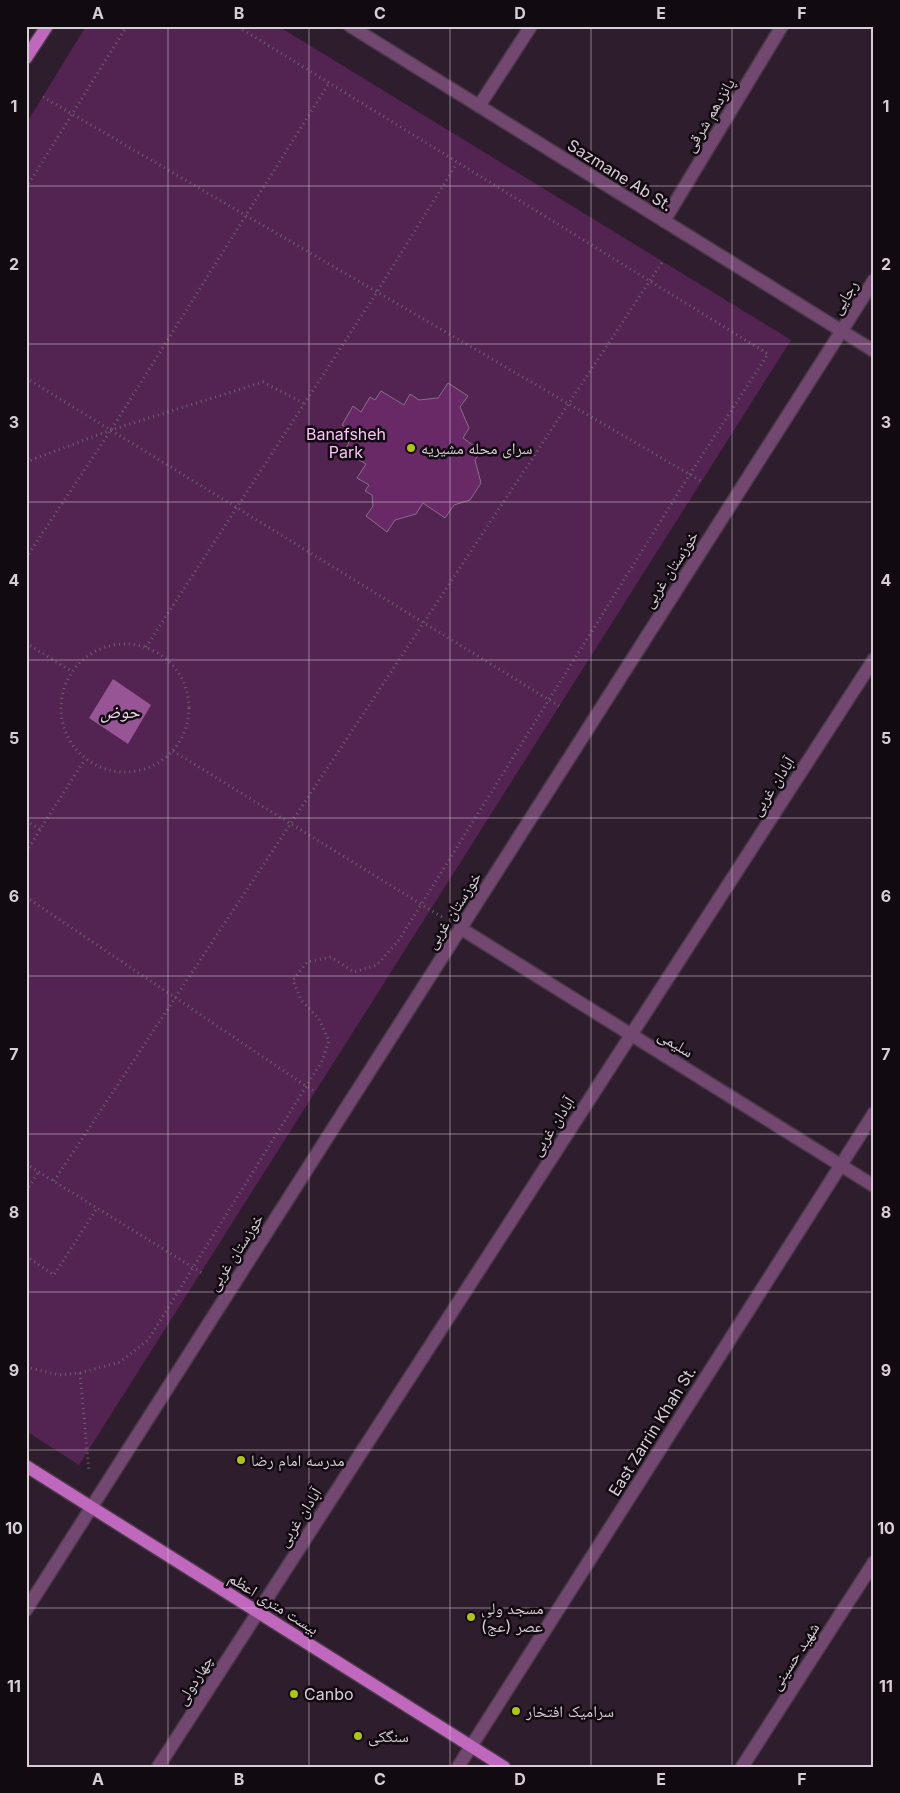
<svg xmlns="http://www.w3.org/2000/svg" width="900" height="1793" viewBox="0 0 900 1793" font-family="Inter,'Noto Naskh Arabic',sans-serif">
<rect width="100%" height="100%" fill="#2e1d2d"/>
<polygon fill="#532352" points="86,26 278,26 791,340 79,1465 26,1431 26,124"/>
<polygon fill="#985595" points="113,679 151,705 128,744 89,718"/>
<polygon fill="#682966" stroke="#867184" points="448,383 468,396 460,407 469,428 463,438 481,451 475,460 481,483 470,500 454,505 445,518 423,503 416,514 395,520 387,532 366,516 373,506 372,495 365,491 369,485 357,478 366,464 344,451 349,443 344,439 349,430 342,425 353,406 361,412 370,397 375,400 381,391 404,405 410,394 419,400 438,398"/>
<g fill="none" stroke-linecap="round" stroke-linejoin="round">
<g stroke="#493948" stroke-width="15">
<g id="minor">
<polyline points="350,26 874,351"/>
<polyline points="479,106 531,26"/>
<polyline points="664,221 782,26"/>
<polyline points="460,928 874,1186"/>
<polyline points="26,1610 874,280"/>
<polyline points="158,1767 874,659"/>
<polyline points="458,1767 874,1113"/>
<polyline points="742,1767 874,1562"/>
</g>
</g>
<g stroke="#493948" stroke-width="15">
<g id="major">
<polyline points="26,58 47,26"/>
<polyline points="26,1466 504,1767"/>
</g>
</g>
<g stroke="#6f616e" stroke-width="3" stroke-dasharray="1 4" stroke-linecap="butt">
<polyline points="43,97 701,481"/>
<polyline points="26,188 127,26"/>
<polyline points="26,378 559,706"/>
<polyline points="26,462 111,430 263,382 305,404"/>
<polyline points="26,558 111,430 329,83"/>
<polyline points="26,643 71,671"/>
<circle cx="125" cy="708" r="64"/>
<polyline points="146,647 377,292 457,163"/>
<polyline points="173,751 445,919"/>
<polyline points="26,821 40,829"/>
<polyline points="26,852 85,759"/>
<polyline points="26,897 315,1092"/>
<polyline points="26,1164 202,1273"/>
<polyline points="54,1181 663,261"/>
<polyline points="26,1191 39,1171"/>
<polyline points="26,1256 54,1275 97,1208"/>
<polyline points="26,1367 59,1375 80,1373 120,1362 148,1340 322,1061 329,1041 319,1019 301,1000 293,980 307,962 331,957 354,972 377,965 399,940 690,474 768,354 237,26"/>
<polyline points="80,1373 89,1472"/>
</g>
<use href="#minor" stroke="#734870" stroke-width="12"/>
<use href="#major" stroke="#c068bd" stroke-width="12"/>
</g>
<path fill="none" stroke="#d9ced8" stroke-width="1" stroke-opacity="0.55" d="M 168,26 L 168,1767M 309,26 L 309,1767M 450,26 L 450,1767M 591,26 L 591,1767M 732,26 L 732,1767M 26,186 L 874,186M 26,344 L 874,344M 26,502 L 874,502M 26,660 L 874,660M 26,818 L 874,818M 26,976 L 874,976M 26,1134 L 874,1134M 26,1292 L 874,1292M 26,1450 L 874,1450M 26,1608 L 874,1608"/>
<g fill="#adc610" stroke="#120a11" stroke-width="2">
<circle cx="411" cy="448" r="5"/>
<circle cx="241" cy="1460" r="5"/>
<circle cx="471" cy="1617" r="5"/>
<circle cx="294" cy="1694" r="5"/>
<circle cx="516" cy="1711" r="5"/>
<circle cx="358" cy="1736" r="5"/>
</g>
<g text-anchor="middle" stroke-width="5" stroke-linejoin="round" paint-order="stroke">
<g font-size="16" fill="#d9ced8" stroke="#120a11">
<text transform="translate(709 115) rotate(-59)" y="6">پانزدهم شرقی</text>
<text transform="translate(620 175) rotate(32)" y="6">Sazmane Ab St.</text>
<text transform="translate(844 297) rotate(-58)" y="6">رجایی</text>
<text transform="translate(670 569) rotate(-57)" y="6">خوزستان غربی</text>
<text transform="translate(772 786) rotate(-57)" y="6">آبادان غربی</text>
<text transform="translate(453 910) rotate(-57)" y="6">خوزستان غربی</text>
<text transform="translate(676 1043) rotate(32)" y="6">سلیمی</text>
<text transform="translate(552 1126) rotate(-57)" y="6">آبادان غربی</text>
<text transform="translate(235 1252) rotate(-57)" y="6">خوزستان غربی</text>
<text transform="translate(652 1431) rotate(-58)" y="6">East Zarrin Khah St.</text>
<text transform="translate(299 1517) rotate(-57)" y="6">آبادان غربی</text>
<text transform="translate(274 1603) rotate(32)" y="6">بیست متری اعظم</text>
<text transform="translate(794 1656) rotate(-57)" y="6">شهید حسینی</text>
<text transform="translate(194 1680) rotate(-58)" y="6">چهاردولی</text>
</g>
<g font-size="16" fill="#f9c1f5" stroke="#120a11">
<text x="346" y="440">Banafsheh<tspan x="346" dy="18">Park</tspan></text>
</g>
<g font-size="16" fill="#d9ced8" stroke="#120a11" text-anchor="start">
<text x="421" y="454">سرای محله مشیریه</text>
<text x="251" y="1466">مدرسه امام رضا</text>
<text x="481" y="1614">مسجد ولی<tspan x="481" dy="18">عصر (عج)</tspan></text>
<text x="304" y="1700">Canbo</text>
<text x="526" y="1717">سرامیک افتخار</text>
<text x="368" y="1742">سنگکی</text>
</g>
<g font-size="18" font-style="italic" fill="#f5d0f2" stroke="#120a11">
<text x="120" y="718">حوض</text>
</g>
</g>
<rect width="900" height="1793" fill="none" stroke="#120a11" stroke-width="55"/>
<rect x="28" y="28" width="844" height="1738" fill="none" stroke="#d9ced8" stroke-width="2"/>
<g font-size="16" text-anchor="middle" font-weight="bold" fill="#d9ced8">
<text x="98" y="19">A</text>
<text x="239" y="19">B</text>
<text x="380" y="19">C</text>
<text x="520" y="19">D</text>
<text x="661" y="19">E</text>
<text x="802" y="19">F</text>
<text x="14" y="112">1</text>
<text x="886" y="112">1</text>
<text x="14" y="270">2</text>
<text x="886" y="270">2</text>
<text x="14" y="428">3</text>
<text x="886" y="428">3</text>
<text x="14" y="586">4</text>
<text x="886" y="586">4</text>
<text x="14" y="744">5</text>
<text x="886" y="744">5</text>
<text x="14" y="902">6</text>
<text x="886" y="902">6</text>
<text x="14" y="1060">7</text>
<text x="886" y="1060">7</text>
<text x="14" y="1218">8</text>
<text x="886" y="1218">8</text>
<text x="14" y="1376">9</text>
<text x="886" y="1376">9</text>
<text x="14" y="1534">10</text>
<text x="886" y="1534">10</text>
<text x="14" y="1692">11</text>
<text x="886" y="1692">11</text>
<text x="98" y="1785">A</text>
<text x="239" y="1785">B</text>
<text x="380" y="1785">C</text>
<text x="520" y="1785">D</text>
<text x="661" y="1785">E</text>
<text x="802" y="1785">F</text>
</g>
</svg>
